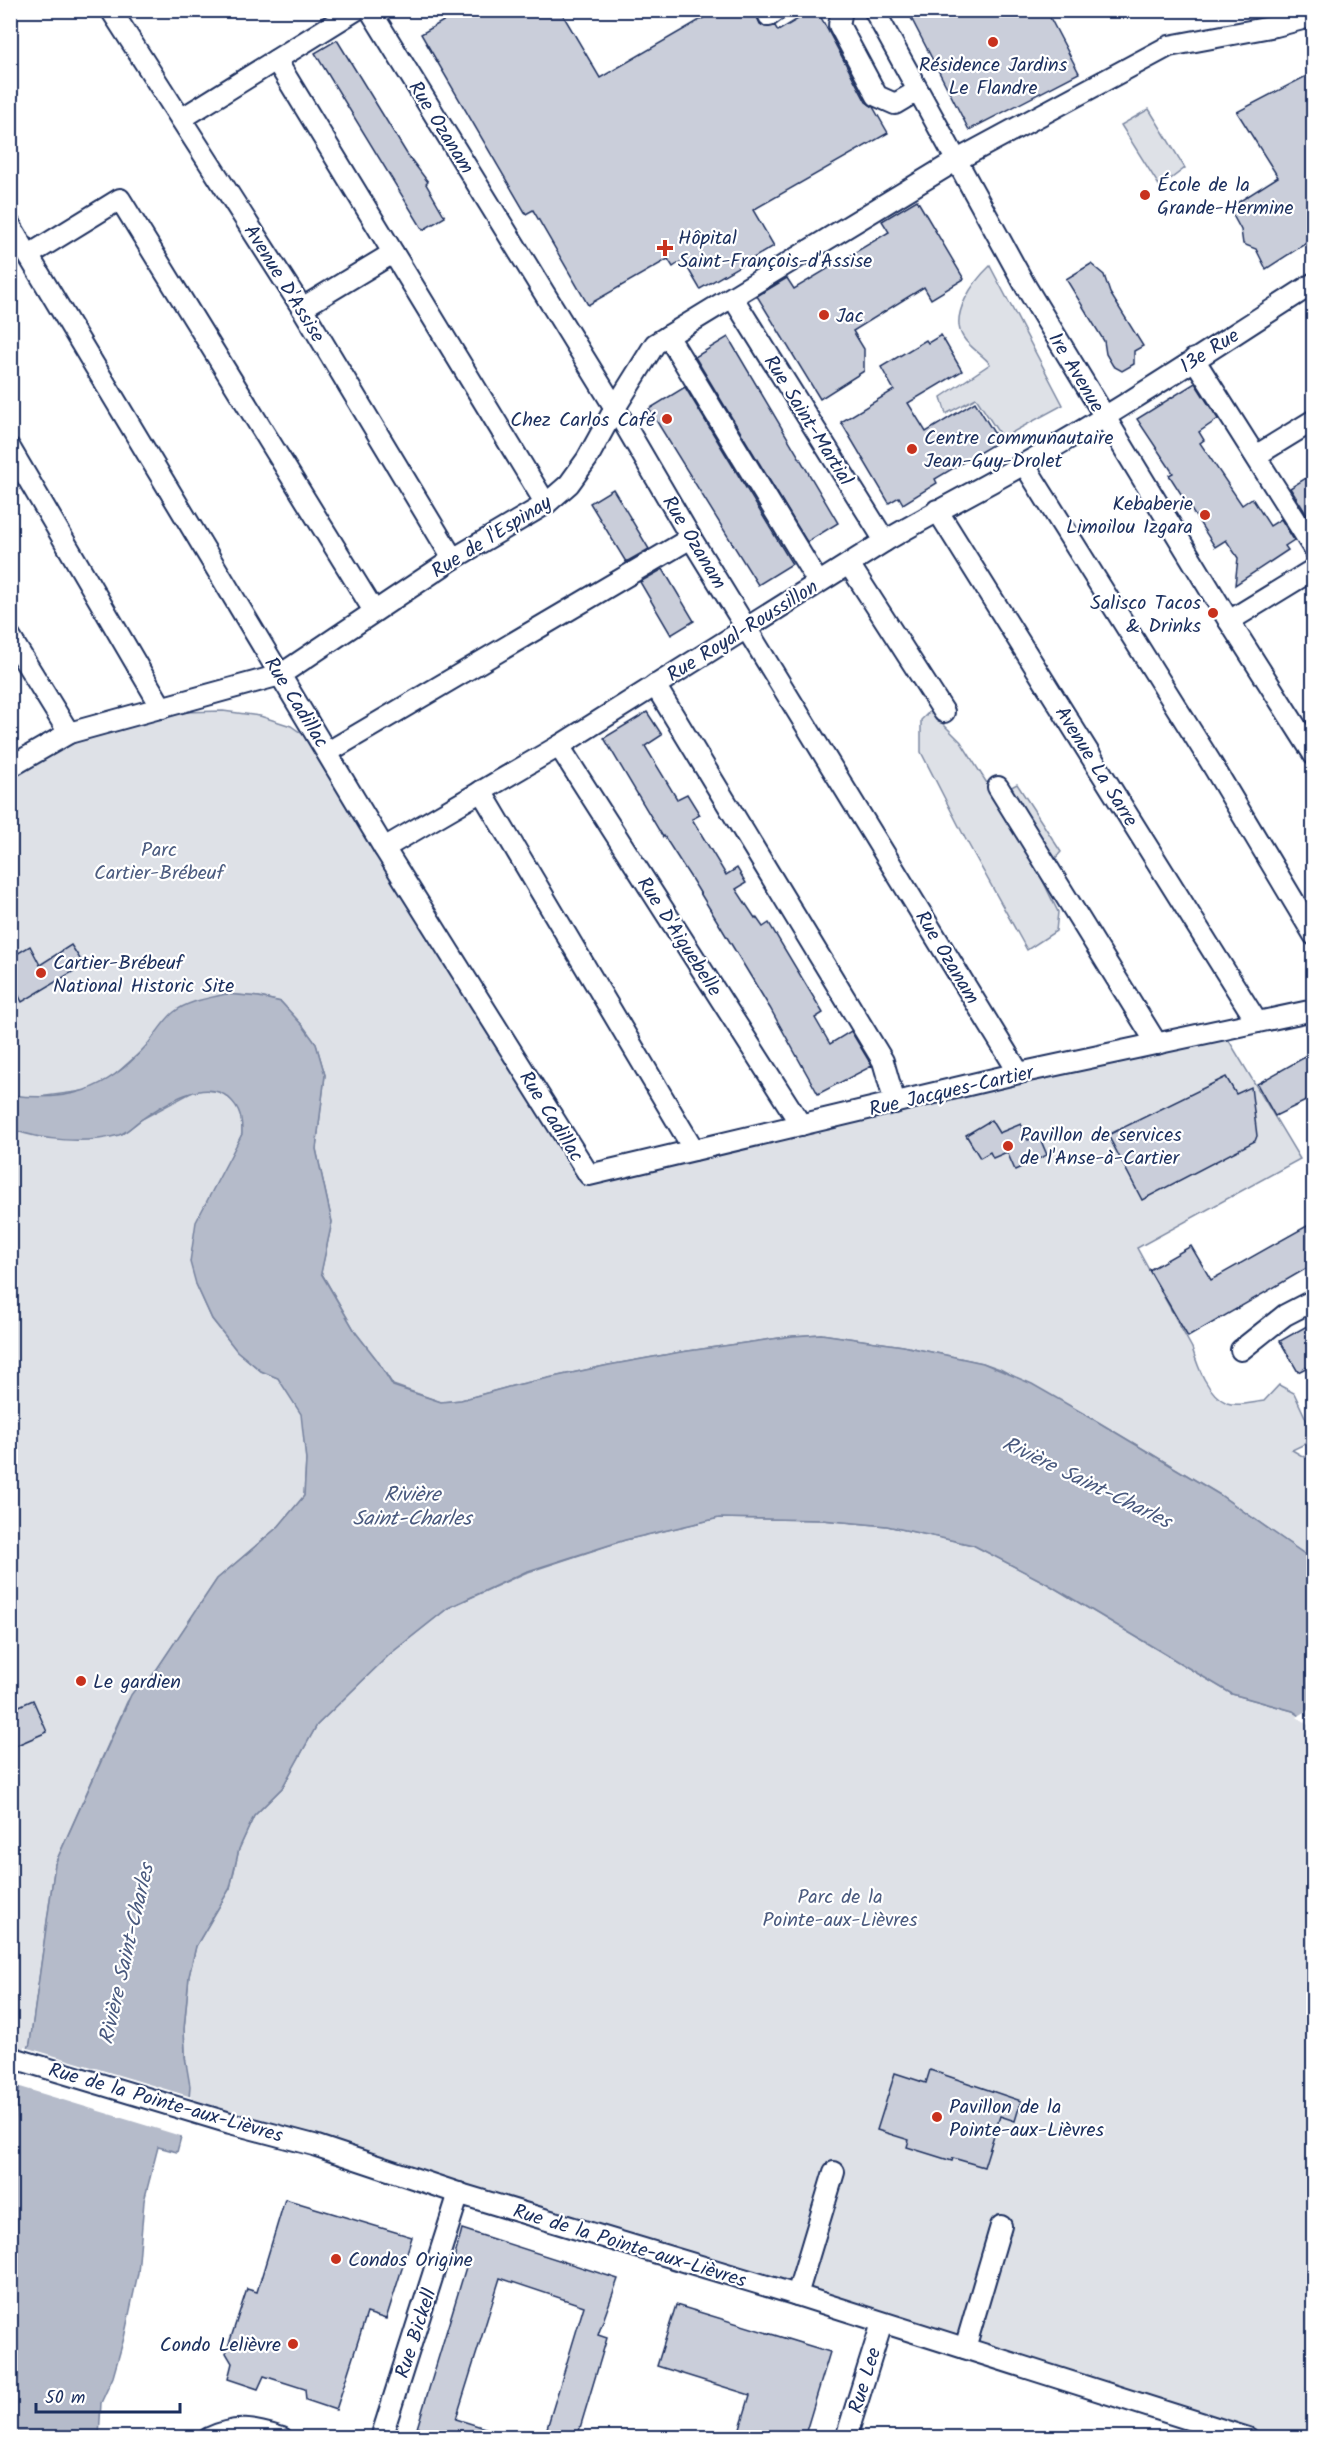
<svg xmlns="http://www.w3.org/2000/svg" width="1324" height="2448" viewBox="0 0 1324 2448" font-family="Kalam,sans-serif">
<rect width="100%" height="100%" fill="#fff"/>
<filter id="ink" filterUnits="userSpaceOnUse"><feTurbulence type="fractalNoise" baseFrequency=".0167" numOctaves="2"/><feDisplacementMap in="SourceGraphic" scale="12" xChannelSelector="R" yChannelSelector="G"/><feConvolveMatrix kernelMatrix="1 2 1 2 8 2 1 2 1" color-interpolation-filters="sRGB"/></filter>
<g filter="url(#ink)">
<g fill="#dee1e7" stroke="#7c88a2" stroke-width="1.5">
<polygon points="1149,109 1185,168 1160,187 1121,125"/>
<path d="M 990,266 L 1063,405 L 1002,438 L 976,398 L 946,414 L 941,397 L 990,364 C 983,355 969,347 963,337 C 949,315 974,281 990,266 Z"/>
<path d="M 223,711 L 260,716 L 291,726 L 328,752 L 590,1175 L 1222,1029 L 1300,1159 L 1137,1248 L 1192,1348 C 1198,1367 1207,1394 1227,1403 C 1237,1407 1254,1402 1264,1401 L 1279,1385 L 1294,1393 L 1313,1434 L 1313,1440 L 1292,1450 L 1313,1462 L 1313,1560 L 1220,1495 L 1093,1419 L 1000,1369 L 983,1363 L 903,1346 L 821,1334 L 793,1336 L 681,1352 L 609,1365 L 516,1385 L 461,1400 L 441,1402 L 393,1385 L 377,1360 L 356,1333 L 321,1272 L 332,1222 L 316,1149 L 325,1075 L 316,1044 L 303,1026 L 281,1002 L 259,997 L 226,994 L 145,1048 L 109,1080 L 91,1090 L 31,1098 L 11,1095 L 10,767 L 142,713 Z"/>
<polygon points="930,711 961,742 995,796 1017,784 1061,852 1040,875 1058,912 1056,931 1027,950 965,838 921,752 921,720"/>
<polygon points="198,1089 222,1092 238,1106 242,1119 242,1134 235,1150 196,1284 212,1319 237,1351 261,1371 278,1378 302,1414 306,1460 304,1496 279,1526 217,1579 151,1678 139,1684 127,1702 55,1864 30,2044 24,2061 11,2141 11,1129 18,1132 122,1134 142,1119"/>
<polygon points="719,1518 822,1520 887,1526 973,1545 1046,1583 1232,1694 1293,1711 1313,1725 1313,2437 1248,2437 188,2110 184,2029 189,1976 196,1946 230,1888 239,1849 254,1816 282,1788 317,1725 390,1654 448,1608 525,1573 625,1540"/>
</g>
<path fill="#b5bbca" stroke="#77839f" stroke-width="1.5" d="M 226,994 L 259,997 L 281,1002 L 303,1026 L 316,1044 L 325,1075 L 316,1149 L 332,1222 L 321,1273 L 356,1333 L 377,1360 L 393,1386 L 441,1402 L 461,1400 L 516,1385 L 609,1365 L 681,1352 L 793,1336 L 821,1334 L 903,1346 L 983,1363 L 1032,1384 L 1093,1419 L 1220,1495 L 1313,1560 L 1313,1725 L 1293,1711 L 1232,1694 L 1046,1583 L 973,1545 L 887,1526 L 822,1520 L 719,1518 L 625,1540 L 525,1572 L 448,1608 L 390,1654 L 317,1725 L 282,1788 L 254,1816 L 239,1849 L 230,1888 L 196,1946 L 189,1976 L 184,2029 L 185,2057 L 190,2086 L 188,2110 L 177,2152 L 158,2147 L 144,2201 L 138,2273 L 124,2338 L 113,2377 L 101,2403 L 99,2437 L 11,2438 L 11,2141 L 24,2061 L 30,2043 L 55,1864 L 131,1695 L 139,1684 L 151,1678 L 217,1579 L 279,1526 L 304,1496 L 306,1460 L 301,1414 L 278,1378 L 261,1371 L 237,1351 L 212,1319 L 196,1284 L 190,1262 L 196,1222 L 242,1134 C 242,1119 241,1109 229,1098 C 205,1077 164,1104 142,1119 C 134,1124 128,1132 119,1135 C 86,1144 43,1141 11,1129 L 11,1095 C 67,1102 106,1091 144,1048 C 154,1038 162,1022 174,1012 C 188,1001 209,998 226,994 Z"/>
<g fill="#fff">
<polygon points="1313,1707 1313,1722 1308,1725 1297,1717"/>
<polygon points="25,2047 192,2097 184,2137 17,2086"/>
</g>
<g fill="#caceda" stroke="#1b2f5e" stroke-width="1.5">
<polygon points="462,10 560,10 600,78 717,10 758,10 757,17 760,24 765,27 775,26 778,31 813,10 817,10 866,102 873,107 888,133 753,210 774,246 700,289 683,260 673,267 668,259 588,305 533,210 526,214 421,34"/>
<polygon points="907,10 1046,10 1079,73 969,130"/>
<polygon points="337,40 407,154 428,182 426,184 445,217 423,230 315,53"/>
<polygon points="1314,72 1314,238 1266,269 1256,249 1243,244 1241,230 1229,208 1278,177 1237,112"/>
<polygon points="917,200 964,279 931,299 924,287 853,331 864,349 864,371 820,399 757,296 787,278 794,289 889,232 882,221"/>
<polygon points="1091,264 1104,275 1110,293 1143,346 1134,351 1134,364 1122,371 1113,366 1106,354 1104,341 1066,279"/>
<polygon points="941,335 962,371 908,403 926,432 975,402 999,441 935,479 937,483 903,504 899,497 889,503 841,422 894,390 881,367 926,340 928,343"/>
<polygon points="728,337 838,523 807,542 695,357"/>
<polygon points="1195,383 1218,419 1199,432 1204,440 1200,443 1242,505 1252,498 1270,526 1281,519 1294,540 1285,546 1288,550 1235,585 1238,558 1226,540 1215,547 1169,475 1173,473 1137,419"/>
<polygon points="685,387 792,564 758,585 649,409"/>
<polygon points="1314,473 1314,526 1290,488"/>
<polygon points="613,489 649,549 626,562 590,503"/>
<polygon points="663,569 694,621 671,635 640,582"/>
<polygon points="647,712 662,735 645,746 677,799 687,794 700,815 692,819 726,875 737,868 746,883 736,889 755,918 756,917 763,927 769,923 823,1013 815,1018 830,1044 851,1031 872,1066 818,1094 770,1008 691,878 664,836 663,837 604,738"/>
<polygon points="71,945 84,965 22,1002 10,978 10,958 30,946 40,965"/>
<polygon points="1314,1052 1314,1097 1275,1116 1257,1084"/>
<polygon points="1226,1077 1236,1094 1251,1087 1257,1136 1255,1141 1142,1200 1108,1135"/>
<polygon points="991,1120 999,1133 1021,1124 1028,1140 1039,1136 1047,1155 1015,1170 1007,1152 993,1158 990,1152 980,1158 966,1135"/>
<polygon points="1314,1222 1314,1264 1188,1337 1149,1270 1191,1246 1211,1280"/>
<polygon points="1314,1322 1314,1364 1298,1372 1280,1341"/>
<polygon points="33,1700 47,1732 10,1748 10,1710"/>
<polygon points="930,2070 1021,2101 1015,2121 1000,2116 984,2167 953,2158 952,2161 907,2147 909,2140 877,2130 895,2073 926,2083"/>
<polygon points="285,2199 412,2237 386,2319 367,2313 336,2410 306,2400 305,2389 264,2376 258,2389 228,2379 232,2363 226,2353 247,2289 257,2292"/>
<polygon points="462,2229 618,2279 598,2335 607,2338 577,2438 544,2438 584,2306 500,2278 456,2419 504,2434 503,2438 414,2438 466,2267 453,2263"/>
<polygon points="676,2305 830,2352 804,2438 737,2438 750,2395 657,2366"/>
</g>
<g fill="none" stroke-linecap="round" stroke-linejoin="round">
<g stroke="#1b2f5e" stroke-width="24">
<g id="minor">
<polyline points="111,10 302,308 453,559"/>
<polyline points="370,10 615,408 691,538 1019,1073"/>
<polyline points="842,10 839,25 877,96 895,104 917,91"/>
<polyline points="874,10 1026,287 1229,621 1314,755"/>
<polyline points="769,16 777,10"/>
<polyline points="276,60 546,504"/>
<polyline points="181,119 356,10"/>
<polyline points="10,225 384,848 589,1175 1019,1073 1314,1010"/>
<polyline points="29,255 120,199 374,611"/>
<polyline points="733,298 885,541"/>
<polyline points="302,308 393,253"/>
<polyline points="668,336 818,582"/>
<polyline points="1194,359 1314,549"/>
<polyline points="10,448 162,708"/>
<polyline points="1257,455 1314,420"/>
<polyline points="1024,464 1210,761 1314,935"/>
<polyline points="937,510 1257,1022"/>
<polyline points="849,564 944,712"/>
<polyline points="1229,621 1314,569"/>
<polyline points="10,637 69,733"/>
<polyline points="655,685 883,1061 895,1103"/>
<polyline points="559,746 801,1125"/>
<polyline points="328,752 691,538"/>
<polyline points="10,767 69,733 280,675 453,559 546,504 569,484 587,459 615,408 655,344 957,160 1169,46 1276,26 1314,16"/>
<polyline points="998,787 1157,1044"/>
<polyline points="481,791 694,1150"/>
<path d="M 384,848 L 559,746 L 885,541 C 931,514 978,490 1024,464 C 1123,409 1218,344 1314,283"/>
<polyline points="1241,1350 1285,1315 1314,1300"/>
<polyline points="10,2057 230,2123 314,2145 464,2195 797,2295 1248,2438"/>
<polyline points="797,2295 834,2172"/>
<polyline points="965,2348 1001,2226"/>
<path d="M 209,2438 C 236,2425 254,2429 282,2438"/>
<polyline points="381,2438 459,2193"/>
<polyline points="846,2438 882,2323"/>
</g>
</g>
<use href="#minor" stroke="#fff" stroke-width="20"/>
</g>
</g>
<g fill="#c8321e" stroke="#fff" stroke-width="2">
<circle cx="993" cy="42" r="6"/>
<circle cx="1145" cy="195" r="6"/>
<path d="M662 239h6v6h6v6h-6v6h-6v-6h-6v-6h6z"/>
<circle cx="824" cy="315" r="6"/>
<circle cx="667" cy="419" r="6"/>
<circle cx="912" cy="449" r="6"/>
<circle cx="1205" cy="515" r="6"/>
<circle cx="1213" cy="613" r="6"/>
<circle cx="41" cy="973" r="6"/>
<circle cx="1008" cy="1146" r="6"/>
<circle cx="81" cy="1681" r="6"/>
<circle cx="937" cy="2117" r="6"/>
<circle cx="336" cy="2259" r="6"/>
<circle cx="293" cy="2344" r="6"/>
</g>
<g text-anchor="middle" stroke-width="4.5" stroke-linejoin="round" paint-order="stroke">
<g font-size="20" fill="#1b2f5e" stroke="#fff" text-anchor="start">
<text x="993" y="71" text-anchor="middle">Résidence Jardins<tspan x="993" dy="23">Le Flandre</tspan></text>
<text x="1157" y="191">École de la<tspan x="1157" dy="23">Grande-Hermine</tspan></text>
<text x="678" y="244">Hôpital<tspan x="678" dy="23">Saint-François-d'Assise</tspan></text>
<text x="836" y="322">Jac</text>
<text x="655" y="426" text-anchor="end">Chez Carlos Café</text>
<text x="924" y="444">Centre communautaire<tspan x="924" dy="23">Jean-Guy-Drolet</tspan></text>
<text x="1193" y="510" text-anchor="end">Kebaberie<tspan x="1193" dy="23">Limoilou Izgara</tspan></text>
<text x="1201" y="609" text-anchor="end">Salisco Tacos<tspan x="1201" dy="23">&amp; Drinks</tspan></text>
<text x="53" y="969">Cartier-Brébeuf<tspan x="53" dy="23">National Historic Site</tspan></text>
<text x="1020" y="1141">Pavillon de services<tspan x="1020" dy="23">de l'Anse-à-Cartier</tspan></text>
<text x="93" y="1688">Le gardien</text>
<text x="949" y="2113">Pavillon de la<tspan x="949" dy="23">Pointe-aux-Lièvres</tspan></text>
<text x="348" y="2266">Condos Origine</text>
<text x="281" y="2351" text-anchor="end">Condo Lelièvre</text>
</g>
<g font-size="20" fill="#1b2f5e" stroke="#fff">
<text transform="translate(442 127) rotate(58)" y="7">Rue Ozanam</text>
<text transform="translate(285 283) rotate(58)" y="7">Avenue D'Assise</text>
<text transform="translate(1209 350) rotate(-32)" y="7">13e Rue</text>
<text transform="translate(1077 372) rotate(59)" y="7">1re Avenue</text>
<text transform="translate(809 420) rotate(58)" y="7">Rue Saint-Martial</text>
<text transform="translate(491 536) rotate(-32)" y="7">Rue de l'Espinay</text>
<text transform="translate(695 542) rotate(59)" y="7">Rue Ozanam</text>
<text transform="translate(742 630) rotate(-32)" y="7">Rue Royal-Roussillon</text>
<text transform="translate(297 702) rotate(58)" y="7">Rue Cadillac</text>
<text transform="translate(1097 766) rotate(58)" y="7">Avenue La Sarre</text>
<text transform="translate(680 936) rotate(57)" y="7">Rue D'Aiguebelle</text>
<text transform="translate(948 957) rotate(59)" y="7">Rue Ozanam</text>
<text transform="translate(951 1090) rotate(-13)" y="7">Rue Jacques-Cartier</text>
<text transform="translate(552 1116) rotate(58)" y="7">Rue Cadillac</text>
<text transform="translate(166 2102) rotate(16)" y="7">Rue de la Pointe-aux-Lièvres</text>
<text transform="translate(630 2245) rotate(17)" y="7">Rue de la Pointe-aux-Lièvres</text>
<text transform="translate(415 2333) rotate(-72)" y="7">Rue Bickell</text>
<text transform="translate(864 2380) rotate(-73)" y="7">Rue Lee</text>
</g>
<g font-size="20" fill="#4c5c80" stroke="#fff">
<text x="159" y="856">Parc<tspan x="159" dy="23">Cartier-Brébeuf</tspan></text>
<text x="840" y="1903">Parc de la<tspan x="840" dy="23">Pointe-aux-Lièvres</tspan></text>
</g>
<g font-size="21" font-style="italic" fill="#49597e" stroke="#fff">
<text transform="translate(1087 1482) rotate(26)" y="7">Rivière Saint-Charles</text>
<text x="412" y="1501">Rivière<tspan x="412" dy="24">Saint-Charles</tspan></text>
<text transform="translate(126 1954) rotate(-77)" y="7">Rivière Saint-Charles</text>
</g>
</g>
<rect width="1324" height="2448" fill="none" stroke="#fff" stroke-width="36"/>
<rect x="18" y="18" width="1288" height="2412" fill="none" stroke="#1b2f5e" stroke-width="2" filter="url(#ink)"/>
<path d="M36 2403v9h144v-9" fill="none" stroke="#1b2f5e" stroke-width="3"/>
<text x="45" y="2403" font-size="18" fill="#1b2f5e" stroke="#ffffff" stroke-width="4.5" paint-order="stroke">50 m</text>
</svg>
